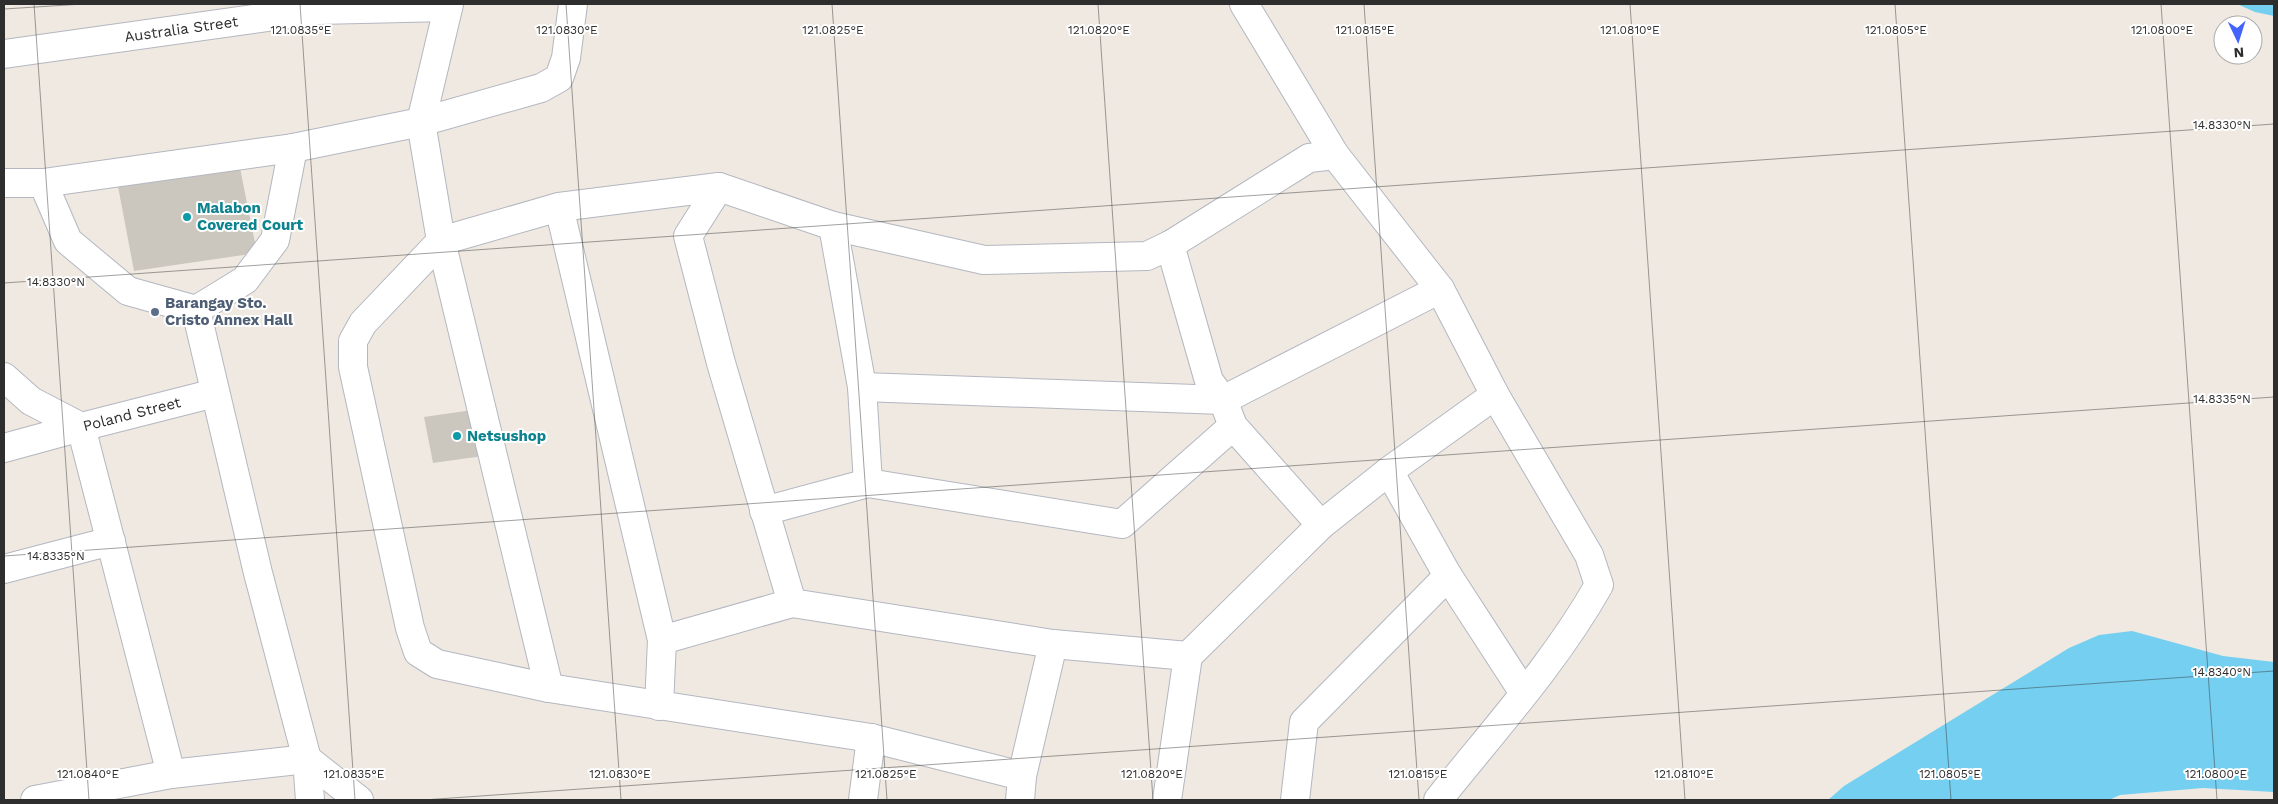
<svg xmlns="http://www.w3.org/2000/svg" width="2278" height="804" viewBox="0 0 2278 804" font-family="'Work Sans',sans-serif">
<rect width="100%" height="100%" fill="#efe9e1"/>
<g fill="#75cff0">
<polygon points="2237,4 2274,4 2274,16 2255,12"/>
<polygon points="2132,631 2223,656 2274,662 2274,792 2203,788 2120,795 2109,800 1828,800 1844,786 2069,648 2099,635"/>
</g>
<g fill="#cbc7bf">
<polygon points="239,163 257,253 134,271 117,181"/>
<polygon points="479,409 490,455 433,463 424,417"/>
</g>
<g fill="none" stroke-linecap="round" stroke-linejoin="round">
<g stroke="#b4b7c1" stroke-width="30">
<g id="street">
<polyline points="449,4 421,122 441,241 549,688"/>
<polyline points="1244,4 1335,155"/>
<path id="s1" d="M 4,54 L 318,10 L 448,7"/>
<polyline points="4,183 43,183 293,148 421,122 541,88 559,78 566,58 573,4"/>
<polyline points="43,183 68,241 128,291 196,310 245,280 275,240 293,148"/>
<polyline points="719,187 688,236 721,363 792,603 1053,644 1188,656 1321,525 1389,471 1495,395"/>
<polyline points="559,207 662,640 659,706"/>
<polyline points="833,226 862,387 868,483"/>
<polyline points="1170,245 1209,381 1223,400 1233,426 1321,525"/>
<polyline points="196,310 258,573 307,759 310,800"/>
<path id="s2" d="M 4,377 L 31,401 L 81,427 L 215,393"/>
<polyline points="862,387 1223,400 1440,289"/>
<polyline points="4,448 81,427 171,774"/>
<polyline points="1389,471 1448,576 1524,693"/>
<polyline points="764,511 868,483 1122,524 1233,426"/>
<polyline points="4,569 111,541"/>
<polyline points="662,640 792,603"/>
<path d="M 1022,776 L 871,738 L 549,688 L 437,664 L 418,652 L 410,628 L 353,367 L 353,341 L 363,323 L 441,241 L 559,207 L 719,187 L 833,226 L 984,260 L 1147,256 L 1170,245 L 1309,158 L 1335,155 L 1440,289 L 1495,395 L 1589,555 L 1599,585 C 1555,663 1493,731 1438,800"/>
<polyline points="35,800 171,774 307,759 359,800"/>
<polyline points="863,800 871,738"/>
<polyline points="1020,800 1022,776 1053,644"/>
<polyline points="1167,800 1188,656"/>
<polyline points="1295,800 1304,722 1448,576"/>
</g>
</g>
<use href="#street" stroke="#fff" stroke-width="28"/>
</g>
<path fill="none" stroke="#2e2e2e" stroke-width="1" stroke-opacity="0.45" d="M 34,4 L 89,800M 300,4 L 355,800M 566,4 L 621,800M 832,4 L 887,800M 1098,4 L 1153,800M 1364,4 L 1419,800M 1630,4 L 1685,800M 1895,4 L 1951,800M 2161,4 L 2217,800M 4,9 L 83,4M 4,283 L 2274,124M 4,556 L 2274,397M 423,800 L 2274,671"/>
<g fill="#0f9aa8" stroke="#fff" stroke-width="2">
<circle cx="187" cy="217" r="5"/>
<circle cx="457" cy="436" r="5"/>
</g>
<circle fill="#5c6f8a" stroke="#fff" stroke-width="2" cx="155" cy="312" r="5"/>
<g text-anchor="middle" stroke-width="4" stroke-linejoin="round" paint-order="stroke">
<g font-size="15" fill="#2e2e2e" stroke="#fff">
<text dy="5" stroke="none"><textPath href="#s1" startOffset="179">Australia Street</textPath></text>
<text dy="5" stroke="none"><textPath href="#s2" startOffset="145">Poland Street</textPath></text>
</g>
<g font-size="15" font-weight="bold" fill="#0d838f" stroke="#fff" text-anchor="start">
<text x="197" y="213">Malabon<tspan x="197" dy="17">Covered Court</tspan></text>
<text x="467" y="441">Netsushop</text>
</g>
<g font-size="15" font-weight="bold" fill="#4e5e75" stroke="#fff" text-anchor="start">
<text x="165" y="308">Barangay Sto.<tspan x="165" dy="17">Cristo Annex Hall</tspan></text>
</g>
</g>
<g font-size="12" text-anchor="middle" fill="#2e2e2e" stroke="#fff" stroke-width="4" stroke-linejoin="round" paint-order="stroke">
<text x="301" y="34">121.0835°E</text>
<text x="567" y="34">121.0830°E</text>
<text x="833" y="34">121.0825°E</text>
<text x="1099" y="34">121.0820°E</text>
<text x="1365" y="34">121.0815°E</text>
<text x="1630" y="34">121.0810°E</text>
<text x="1896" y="34">121.0805°E</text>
<text x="2162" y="34">121.0800°E</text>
<text x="2222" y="129">14.8330°N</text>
<text x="56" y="286">14.8330°N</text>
<text x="2222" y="403">14.8335°N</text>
<text x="56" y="560">14.8335°N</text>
<text x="2222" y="676">14.8340°N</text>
<text x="88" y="778">121.0840°E</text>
<text x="354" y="778">121.0835°E</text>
<text x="620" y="778">121.0830°E</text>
<text x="886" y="778">121.0825°E</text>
<text x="1152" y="778">121.0820°E</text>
<text x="1418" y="778">121.0815°E</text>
<text x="1684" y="778">121.0810°E</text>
<text x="1950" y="778">121.0805°E</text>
<text x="2216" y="778">121.0800°E</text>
</g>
<rect width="2278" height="804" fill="none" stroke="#2e2e2e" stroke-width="10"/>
<g transform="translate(2238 40) rotate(176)"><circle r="24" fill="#ffffff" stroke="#ababab"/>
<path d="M0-4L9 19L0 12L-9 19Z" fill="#4264fb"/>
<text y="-8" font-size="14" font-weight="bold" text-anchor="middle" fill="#2e2e2e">N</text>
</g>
</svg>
